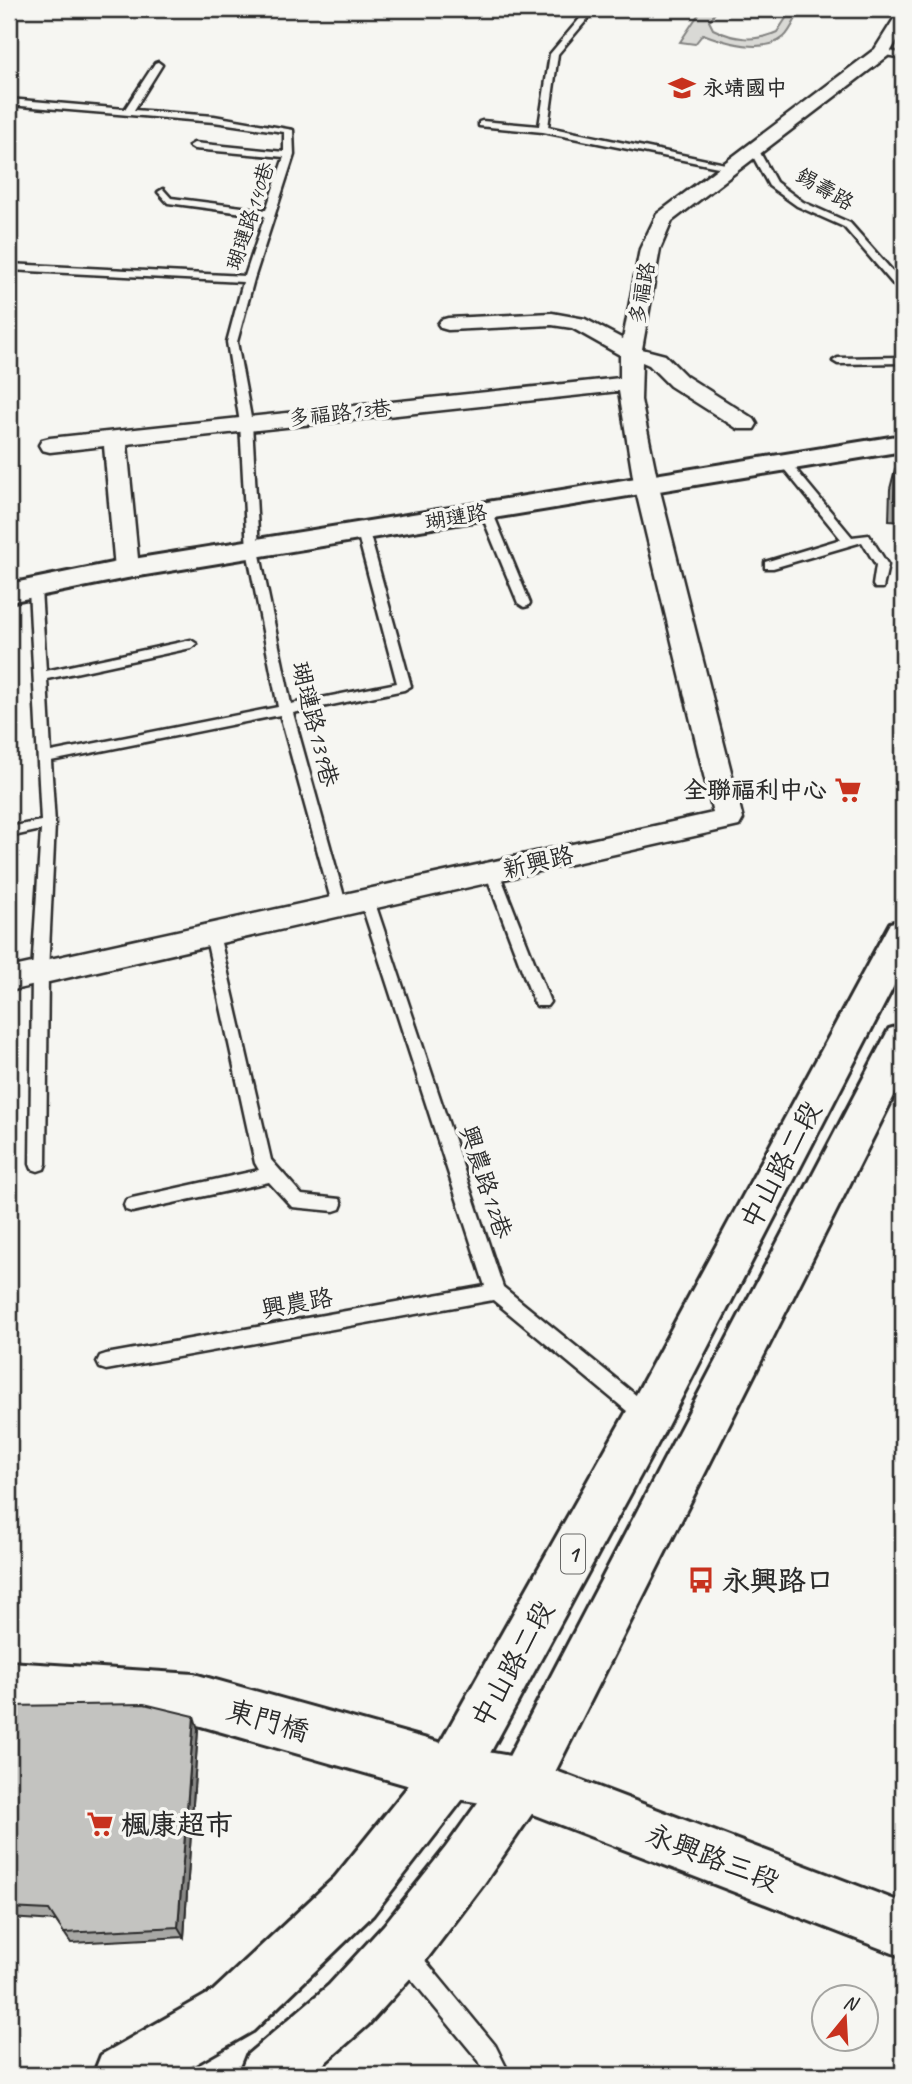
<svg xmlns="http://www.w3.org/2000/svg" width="912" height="2084" viewBox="0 0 912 2084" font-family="Caveat,'LXGW WenKai TC',sans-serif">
<rect width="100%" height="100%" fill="#f6f6f2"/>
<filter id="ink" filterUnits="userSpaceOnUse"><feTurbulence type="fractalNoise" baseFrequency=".0143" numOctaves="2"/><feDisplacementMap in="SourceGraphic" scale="14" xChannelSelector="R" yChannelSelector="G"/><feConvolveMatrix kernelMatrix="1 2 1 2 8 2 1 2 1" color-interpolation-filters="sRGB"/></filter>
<g filter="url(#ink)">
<path fill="#d9d9d5" stroke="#828280" stroke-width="2" d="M 702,9 L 718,9 L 709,21 L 713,29 C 735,40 755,42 777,32 L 792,9 L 801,9 C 796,17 791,31 784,37 C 763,55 724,42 703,34 L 695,44 L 680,42 Z"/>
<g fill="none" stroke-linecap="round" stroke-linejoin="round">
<g stroke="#2b2b2b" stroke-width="5">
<g id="lane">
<polygon points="588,9 596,9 558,54 548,127 730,165 733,166 733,170 543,132 479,126 479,122 482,121 539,126 550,54"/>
<polygon points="882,49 903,54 903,58 879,54 879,50"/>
<polygon points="158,62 162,65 134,110 214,116 293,130 294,155 254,279 237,342 252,423 259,550 291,704 397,683 357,532 363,528 369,532 411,686 404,690 293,713 347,907 340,912 333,907 280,715 51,761 55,824 48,972 46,1164 44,1169 38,1171 32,1169 30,1164 32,972 41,830 9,837 9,827 41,821 29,589 35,585 41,589 46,671 191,640 197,644 191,648 47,679 51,752 278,707 247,550 240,423 227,342 243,282 9,270 9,264 245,276 265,216 168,203 158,192 163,189 171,198 266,210 284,157 194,149 189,146 194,143 284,152 284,132 214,122 9,105 9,99 125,109 155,63"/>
<polygon points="751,147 757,147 776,182 803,202 850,223 903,283 903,292 899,291 844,227 797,206 769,186 749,149"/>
<polygon points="903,357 903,363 838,364 833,361 838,358"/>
<polygon points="784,459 788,460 852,537 869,535 888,565 883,588 875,588 873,585 876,565 862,542 773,568 765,568 765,562 841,539 780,464 780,460"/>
<polygon points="486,507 492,511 530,603 528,606 524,607 518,603 480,511"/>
<polygon points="492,867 499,872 550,1002 547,1006 537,1006 534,1002 485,872"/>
<polygon points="367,895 374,900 503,1287 653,1409 655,1415 653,1421 646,1423 639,1421 493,1300 106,1370 100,1368 97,1362 100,1356 106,1354 485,1286 360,900"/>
<polygon points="212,928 219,934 271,1160 302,1195 340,1199 342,1204 340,1209 334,1211 292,1207 269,1182 132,1212 126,1210 124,1205 126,1200 132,1198 259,1170 255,1163 205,934"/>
<polygon points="406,1944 414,1947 495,2045 510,2075 486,2075 479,2061 398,1963 395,1955 398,1947"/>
</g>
</g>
<g stroke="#2b2b2b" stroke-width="5">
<polygon id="street" points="903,12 903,30 888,56 672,221 660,249 642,349 665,355 686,376 754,419 757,424 754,429 738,429 670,386 649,365 642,362 641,400 658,483 743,819 739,826 9,991 9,968 713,813 634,483 619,391 127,444 139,569 136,574 127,576 118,574 115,569 104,446 50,452 42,450 39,445 42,440 50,438 620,378 620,355 572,328 552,325 448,330 441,328 438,324 441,320 448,318 552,313 585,319 623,339 640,249 657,214 875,49 897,14"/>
</g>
<g stroke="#2b2b2b" stroke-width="6">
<g id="secondary">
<polygon points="903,435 903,451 127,578 9,602 9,584 127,560"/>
<polygon points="9,1662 194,1674 452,1746 522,1758 903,1903 903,1957 522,1810 452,1798 194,1724 9,1712"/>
</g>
</g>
<g stroke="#2b2b2b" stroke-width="6">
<g id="primary">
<polygon points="903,920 903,968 664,1432 470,1790 373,1915 253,2031 176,2075 93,2075 101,2055 213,1991 335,1877 434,1754 632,1402 890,923"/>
<polygon points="903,1025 903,1078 540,1802 483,1885 423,1964 368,2025 311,2075 239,2075 247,2055 329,1985 384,1925 446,1847 504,1766 889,1029"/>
</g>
</g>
<use href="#lane" fill="#f6f6f2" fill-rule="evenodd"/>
<use href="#street" fill="#f6f6f2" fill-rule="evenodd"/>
<use href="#secondary" fill="#f6f6f2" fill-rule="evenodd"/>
<use href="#primary" fill="#f6f6f2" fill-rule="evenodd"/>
</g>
<g fill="#a8a8a5" stroke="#2b2b2b" stroke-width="2">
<polygon points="895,469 903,470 903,522 889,521 890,489"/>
<polygon points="9,1706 198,1729 184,1937 71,1943 56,1921 9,1918"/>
</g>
<polygon fill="#888886" stroke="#2b2b2b" stroke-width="2" points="194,1716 198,1729 184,1937 178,1927"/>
<g fill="#c3c3c0" stroke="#2b2b2b" stroke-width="2">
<polygon points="895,469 903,470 903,501 894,500"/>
<polygon points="144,1704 194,1716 178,1927 64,1933 49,1910 9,1908 9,1706"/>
</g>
</g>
<defs>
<g id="school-bare" transform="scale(2.1)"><path d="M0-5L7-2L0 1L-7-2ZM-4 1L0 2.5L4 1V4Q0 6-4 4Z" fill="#c8321e" stroke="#f6f6f2" stroke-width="2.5" paint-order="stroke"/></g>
<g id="supermarket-bare" transform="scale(2.1)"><path d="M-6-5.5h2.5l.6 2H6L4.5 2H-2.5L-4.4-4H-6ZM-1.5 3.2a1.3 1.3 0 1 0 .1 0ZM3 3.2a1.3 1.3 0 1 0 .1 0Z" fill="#c8321e" stroke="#f6f6f2" stroke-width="2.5" paint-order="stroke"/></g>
<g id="bus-bare" transform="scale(2.1)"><path d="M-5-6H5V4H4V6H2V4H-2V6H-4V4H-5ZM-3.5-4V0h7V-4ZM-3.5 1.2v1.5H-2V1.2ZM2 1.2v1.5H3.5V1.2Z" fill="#c8321e" stroke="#f6f6f2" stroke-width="2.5" paint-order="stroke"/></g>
</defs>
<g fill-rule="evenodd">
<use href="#school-bare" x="682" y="88"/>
<use href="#supermarket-bare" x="848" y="790"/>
<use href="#bus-bare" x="701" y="1580"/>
<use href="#supermarket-bare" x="100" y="1824"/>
</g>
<g text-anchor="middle" stroke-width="7" stroke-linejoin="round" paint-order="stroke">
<g font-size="21" font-weight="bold" fill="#2b2b2b" stroke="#f6f6f2" text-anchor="start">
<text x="703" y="95">永靖國中</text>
</g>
<g font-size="21" fill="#2b2b2b" stroke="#f6f6f2">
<text transform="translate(825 189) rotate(30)" y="7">錫壽路</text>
<text transform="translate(250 216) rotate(-72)" y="7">瑚璉路140巷</text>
<text transform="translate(642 293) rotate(-80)" y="7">多福路</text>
<text transform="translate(340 413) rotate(-6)" y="7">多福路13巷</text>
<text transform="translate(456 517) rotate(-10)" y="7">瑚璉路</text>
</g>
<rect fill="#f6f6f2" stroke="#686867" stroke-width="2" x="561" y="1534.5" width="24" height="39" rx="5"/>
<g font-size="23" font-weight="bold" fill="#2b2b2b">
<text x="573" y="1562">1</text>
</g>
<g font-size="24" fill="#2b2b2b" stroke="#f6f6f2">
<text transform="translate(315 724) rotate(76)" y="8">瑚璉路139巷</text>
<text transform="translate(538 862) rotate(-13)" y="8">新興路</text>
<text transform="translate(486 1182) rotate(72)" y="8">興農路12巷</text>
<text transform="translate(297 1303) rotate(-10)" y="8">興農路</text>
</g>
<g font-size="24" font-weight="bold" fill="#2b2b2b" stroke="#f6f6f2" text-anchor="end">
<text x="827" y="798">全聯福利中心</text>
</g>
<g font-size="28" fill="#2b2b2b" stroke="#f6f6f2">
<text transform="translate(780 1165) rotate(-62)" y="10">中山路二段</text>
<text transform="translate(512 1664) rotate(-61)" y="10">中山路二段</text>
<text transform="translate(268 1720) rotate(16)" y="10">東門橋</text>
<text transform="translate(713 1857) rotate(21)" y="10">永興路三段</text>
</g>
<g font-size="28" font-weight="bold" fill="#2b2b2b" stroke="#f6f6f2" text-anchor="start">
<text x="722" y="1590">永興路口</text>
<text x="121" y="1834">楓康超市</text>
</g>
</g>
<rect width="912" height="2084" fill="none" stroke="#f6f6f2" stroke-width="35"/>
<rect x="18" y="18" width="877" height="2049" fill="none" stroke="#2b2b2b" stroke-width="2.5" filter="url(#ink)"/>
<g transform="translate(845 2018) rotate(18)"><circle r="33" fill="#f6f6f2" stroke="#a5a5a2" stroke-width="2"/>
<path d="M0-5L12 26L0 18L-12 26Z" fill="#c8321e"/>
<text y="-10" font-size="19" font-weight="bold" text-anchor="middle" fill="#2b2b2b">N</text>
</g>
</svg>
